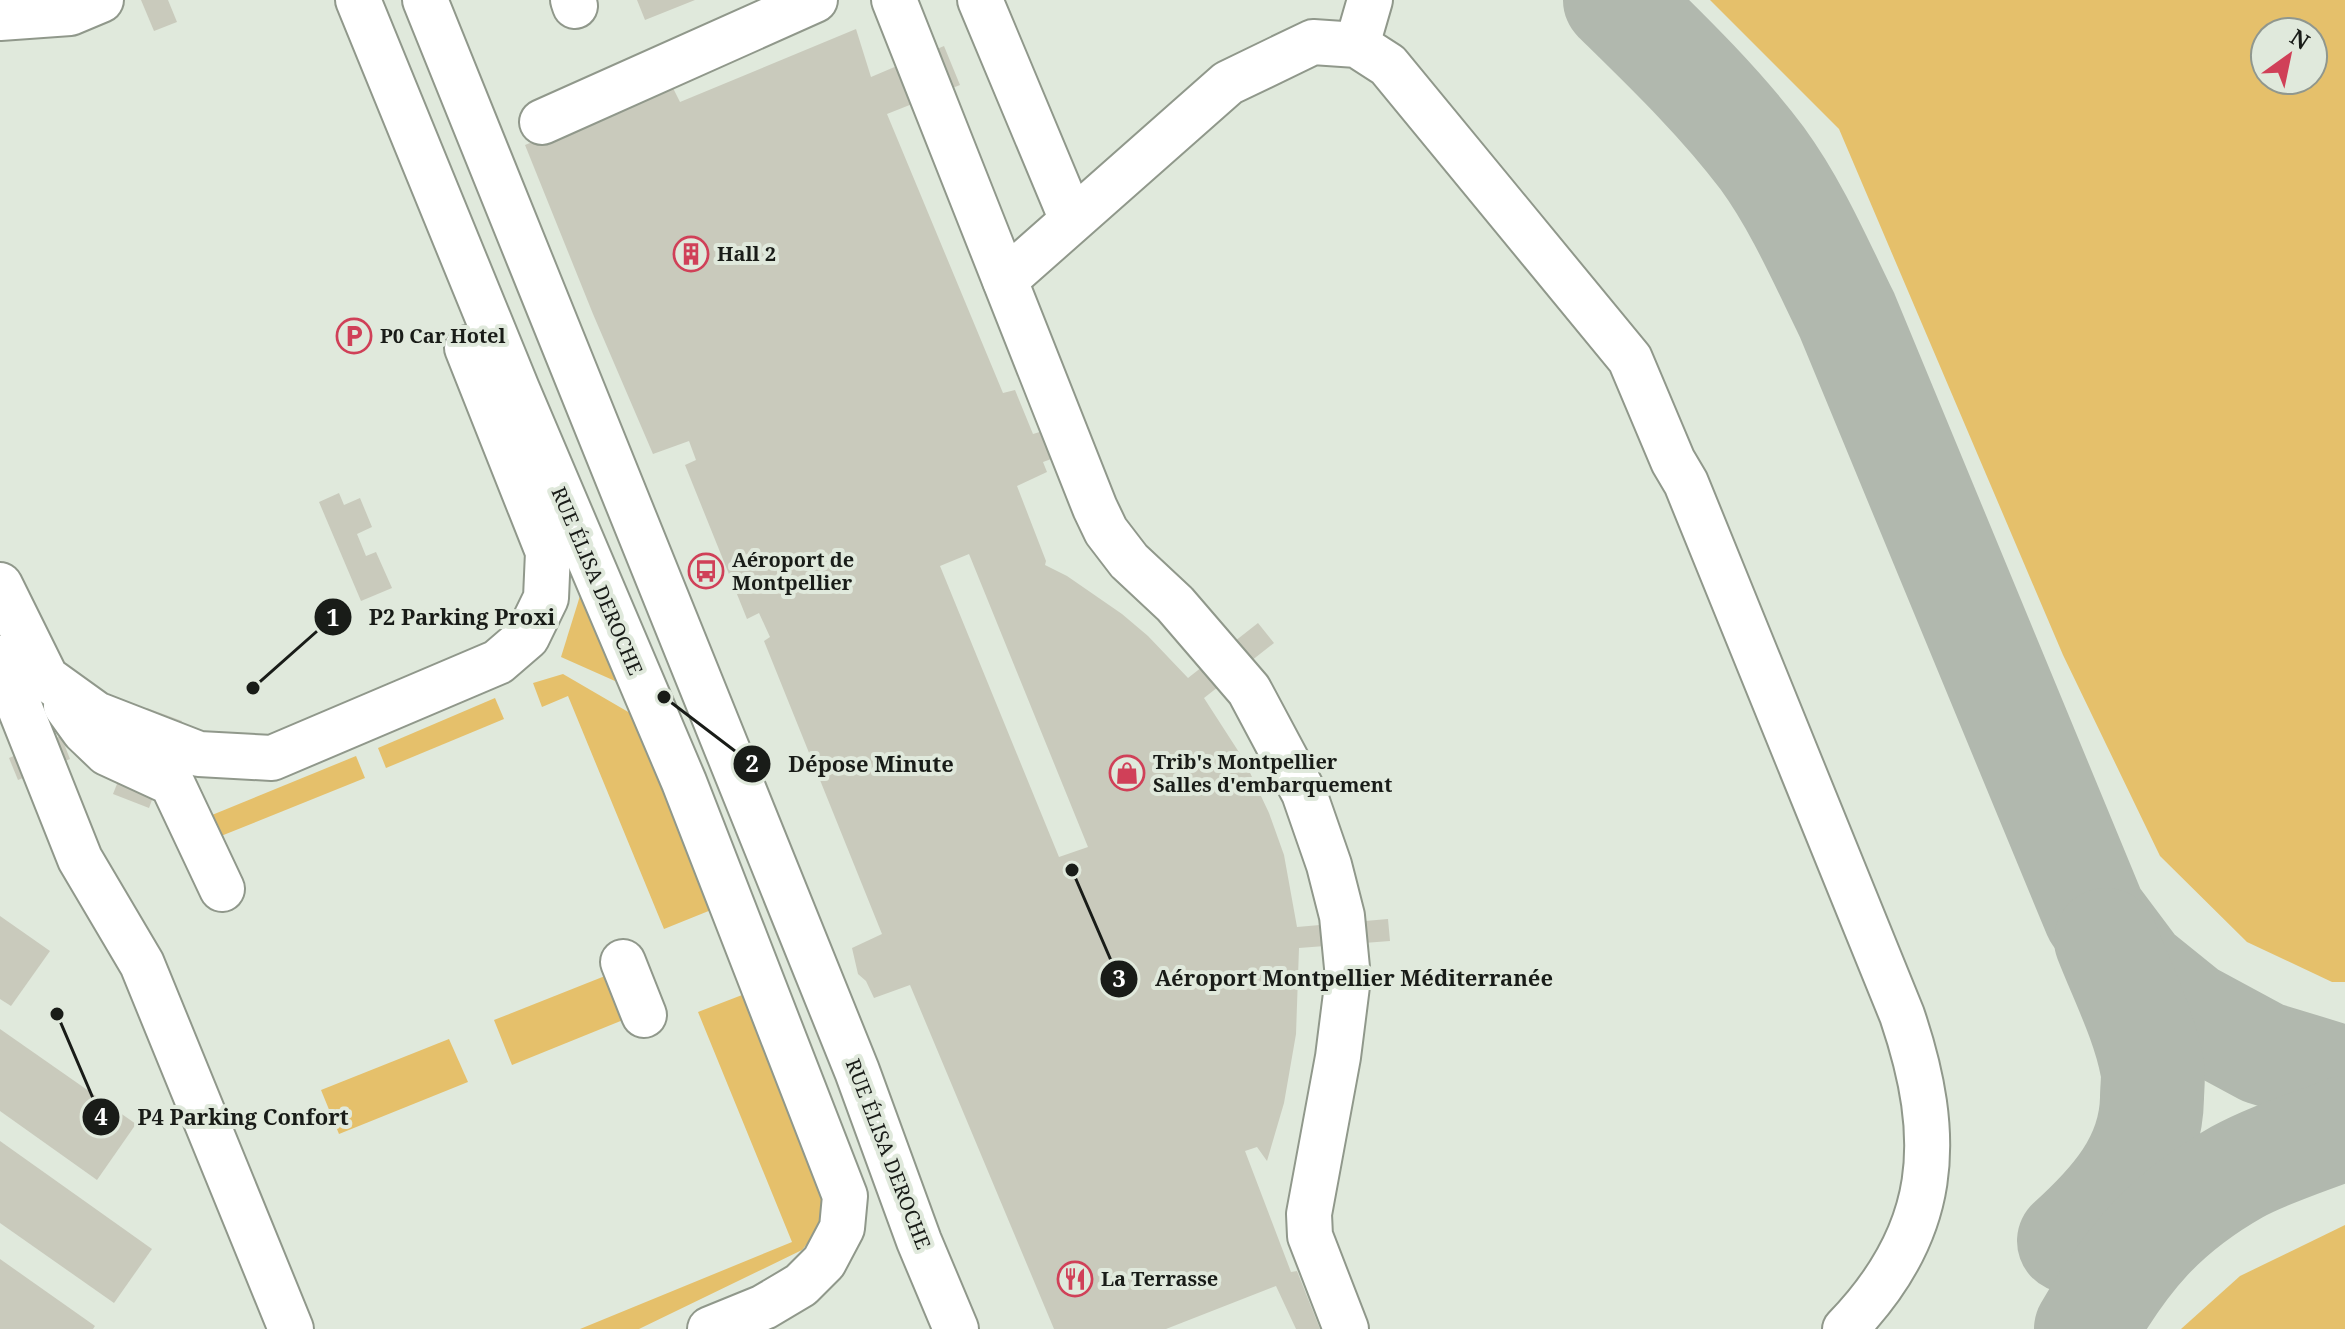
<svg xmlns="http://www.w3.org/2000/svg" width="2345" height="1329" viewBox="0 0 2345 1329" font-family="'Noto Serif',serif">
<rect width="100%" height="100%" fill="#e0e9dc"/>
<g fill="#e5c06b" fill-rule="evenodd">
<path d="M 1710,0 L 2345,0 L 2345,982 L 2332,982 L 2247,942 L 2160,856 L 2063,655 L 1839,129 ZM 2265,32 L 2313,32 L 2313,80 L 2265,80 Z"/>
<polygon points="584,583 624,685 561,657"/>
<polygon points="563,674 642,720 721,906 664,929 568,696 542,707 533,683"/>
<polygon points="495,698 504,719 386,768 378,748"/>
<polygon points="356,756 365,778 221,836 212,815"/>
<polygon points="610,974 628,1018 512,1065 494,1020"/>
<polygon points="755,990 830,1215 802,1250 639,1329 580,1329 792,1242 698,1012"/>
<polygon points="449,1039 468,1082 339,1134 321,1090"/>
<polygon points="2345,1225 2345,1329 2181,1329 2240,1276"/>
</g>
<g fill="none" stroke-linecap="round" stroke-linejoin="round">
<g stroke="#b1b8ae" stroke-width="104">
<path d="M 1615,0 C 1666,50 1719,101 1762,158 C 1797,206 1821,262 1847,315 L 2095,915 L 2137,971 L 2189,1013 L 2263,1053 L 2345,1078"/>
<path d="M 2069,1241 C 2112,1202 2151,1159 2152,1098 C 2152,1088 2154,1077 2152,1067 C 2144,1024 2122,981 2106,940"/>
<path d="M 2086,1329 C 2127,1258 2165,1213 2237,1172 C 2270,1154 2310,1142 2345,1128"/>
</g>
</g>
<g fill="#c9cabc" fill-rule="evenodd">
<polygon points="141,0 168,0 177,22 154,31"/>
<polygon points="637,0 695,0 645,20"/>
<path d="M 856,29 L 871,77 L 944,46 L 960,85 L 887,114 L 1003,393 L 1015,390 L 1033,434 L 1043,431 L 1054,458 L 1043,462 L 1047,472 L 1017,486 L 1046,561 L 1045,565 L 1067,576 L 1122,614 L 1148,636 L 1188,678 L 1258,623 L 1274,643 L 1204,698 L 1244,760 L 1269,813 L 1284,855 L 1297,927 L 1388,919 L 1390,941 L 1299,948 L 1296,1034 L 1284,1103 L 1267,1161 L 1257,1147 L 1245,1151 L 1291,1272 L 1297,1271 L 1320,1329 L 1296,1329 L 1276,1286 L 1166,1329 L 1054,1329 L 910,985 L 874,998 L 866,981 L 858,974 L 852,948 L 882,934 L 764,641 L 770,637 L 759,613 L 747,619 L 685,465 L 696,460 L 689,441 L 653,454 L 593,314 L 525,145 L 672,86 L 680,102 ZM 969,554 L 1088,847 L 1059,857 L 940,566 Z"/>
<polygon points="339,493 344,505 360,498 372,527 357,534 366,556 376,552 392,588 361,601 319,502"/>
<polygon points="147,708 182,721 149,808 113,794"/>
<polygon points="61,736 70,759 18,780 9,758"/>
<polygon points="0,916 50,951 11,1006 0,999"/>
<polygon points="0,1029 136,1124 97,1180 0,1111"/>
<polygon points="0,1141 152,1249 114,1303 0,1223"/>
<polygon points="0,1259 95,1326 93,1329 0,1329"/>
</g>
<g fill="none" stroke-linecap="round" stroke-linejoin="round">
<g stroke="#90988b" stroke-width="48">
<g id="minor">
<polyline points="358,0 517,389 684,782 845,1196 842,1228 824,1262 801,1285 764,1307 710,1329"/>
<polyline points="425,0 857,1071 919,1241 956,1329"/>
<polyline points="573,0 575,6"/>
<polyline points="894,0 1095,508 1106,531 1129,561 1175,604 1249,690 1304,793 1329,865 1342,916 1348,978 1338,1057 1309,1214 1310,1236 1346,1329"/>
<polyline points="980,0 1072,220"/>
<polyline points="0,18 70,13 101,0"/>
<polyline points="1357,45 1370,0"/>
<polyline points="542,122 815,0"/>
<path d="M 1005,280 L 1228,83 L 1313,42 L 1357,45 L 1388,65 L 1630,359 L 1673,461 L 1686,483 L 1902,1015 C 1944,1139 1939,1232 1845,1329"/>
<polyline points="0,585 46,678 96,714 199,754 272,758 498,662 527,637 546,598 548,552 467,348"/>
<polyline points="0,658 80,859 142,964 291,1329"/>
<polyline points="66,706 84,731 107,753 172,783 222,889"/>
<polyline points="623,962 644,1015"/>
</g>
</g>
<use href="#minor" stroke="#fff" stroke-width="44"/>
</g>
<defs>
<g id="building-ring" transform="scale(1.8)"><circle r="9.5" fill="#e0e9dc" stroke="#d04058" stroke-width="1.5"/><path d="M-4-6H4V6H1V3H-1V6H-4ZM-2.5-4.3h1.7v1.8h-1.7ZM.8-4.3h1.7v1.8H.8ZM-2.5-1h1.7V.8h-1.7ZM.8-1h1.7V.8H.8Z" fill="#d04058"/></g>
<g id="parking-ring" transform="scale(1.8)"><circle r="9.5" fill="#e0e9dc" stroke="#d04058" stroke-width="1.5"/><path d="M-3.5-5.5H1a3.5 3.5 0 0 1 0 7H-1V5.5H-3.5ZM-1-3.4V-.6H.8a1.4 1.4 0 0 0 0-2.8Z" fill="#d04058"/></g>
<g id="bus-ring" transform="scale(1.8)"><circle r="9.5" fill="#e0e9dc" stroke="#d04058" stroke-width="1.5"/><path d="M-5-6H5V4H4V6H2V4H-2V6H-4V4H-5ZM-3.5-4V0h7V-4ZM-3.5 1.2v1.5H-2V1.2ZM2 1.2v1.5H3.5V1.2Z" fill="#d04058"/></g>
<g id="shop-ring" transform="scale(1.8)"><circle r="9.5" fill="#e0e9dc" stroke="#d04058" stroke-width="1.5"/><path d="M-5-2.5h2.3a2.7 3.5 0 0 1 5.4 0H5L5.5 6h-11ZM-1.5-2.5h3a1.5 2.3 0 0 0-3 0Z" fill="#d04058"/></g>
<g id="restaurant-ring" transform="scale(1.8)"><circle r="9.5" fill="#e0e9dc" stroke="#d04058" stroke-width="1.5"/><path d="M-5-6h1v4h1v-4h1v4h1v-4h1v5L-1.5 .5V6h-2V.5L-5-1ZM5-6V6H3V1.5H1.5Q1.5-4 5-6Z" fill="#d04058"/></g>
</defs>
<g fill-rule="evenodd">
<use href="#building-ring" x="691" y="254"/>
<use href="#parking-ring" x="354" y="336"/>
<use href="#bus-ring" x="706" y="571"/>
<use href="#shop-ring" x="1127" y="773"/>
<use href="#restaurant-ring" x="1075" y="1279"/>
</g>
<g text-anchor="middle" stroke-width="8" stroke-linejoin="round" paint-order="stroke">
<g font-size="20" font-weight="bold" fill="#191c18" stroke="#e0e9dc" text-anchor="start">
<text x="717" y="261">Hall 2</text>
<text x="380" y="343">P0 Car Hotel</text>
<text x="732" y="567">Aéroport de<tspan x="732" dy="23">Montpellier</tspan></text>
<text x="1153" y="769">Trib's Montpellier<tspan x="1153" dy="23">Salles d'embarquement</tspan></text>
<text x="1101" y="1286">La Terrasse</text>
</g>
<g font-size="20" fill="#191c18" stroke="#e0e9dc">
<text transform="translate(597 581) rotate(67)" y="7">RUE ÉLISA DEROCHE</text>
<text transform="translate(888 1154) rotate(69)" y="7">RUE ÉLISA DEROCHE</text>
</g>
</g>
<path fill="none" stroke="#191c18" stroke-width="3" d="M253 688L333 617M664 697L752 764M1072 870L1119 979M57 1014L101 1117"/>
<g fill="#191c18" stroke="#e0e9dc" stroke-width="3">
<circle cx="253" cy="688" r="8"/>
<circle cx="664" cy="697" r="8"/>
<circle cx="1072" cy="870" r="8"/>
<circle cx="57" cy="1014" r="8"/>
<circle cx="333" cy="617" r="20"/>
<circle cx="752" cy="764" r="20"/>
<circle cx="1119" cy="979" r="20"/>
<circle cx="101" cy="1117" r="20"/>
</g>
<g font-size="24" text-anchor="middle" font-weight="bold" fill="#fff">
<text x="333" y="626">1</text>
<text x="752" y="772">2</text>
<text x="1119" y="987">3</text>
<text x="101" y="1125">4</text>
</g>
<g font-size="22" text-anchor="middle" font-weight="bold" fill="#191c18" stroke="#e0e9dc" stroke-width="8" stroke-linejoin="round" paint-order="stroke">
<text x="462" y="625">P2 Parking Proxi</text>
<text x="871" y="772">Dépose Minute</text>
<text x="1354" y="986">Aéroport Montpellier Méditerranée</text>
<text x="243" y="1125">P4 Parking Confort</text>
</g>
<g transform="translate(2289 56) rotate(33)"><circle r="38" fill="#e0e9dc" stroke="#90978e" stroke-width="2"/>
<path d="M0-6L14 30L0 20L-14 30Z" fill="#d04058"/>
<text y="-12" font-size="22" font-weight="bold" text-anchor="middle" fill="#191c18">N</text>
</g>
</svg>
